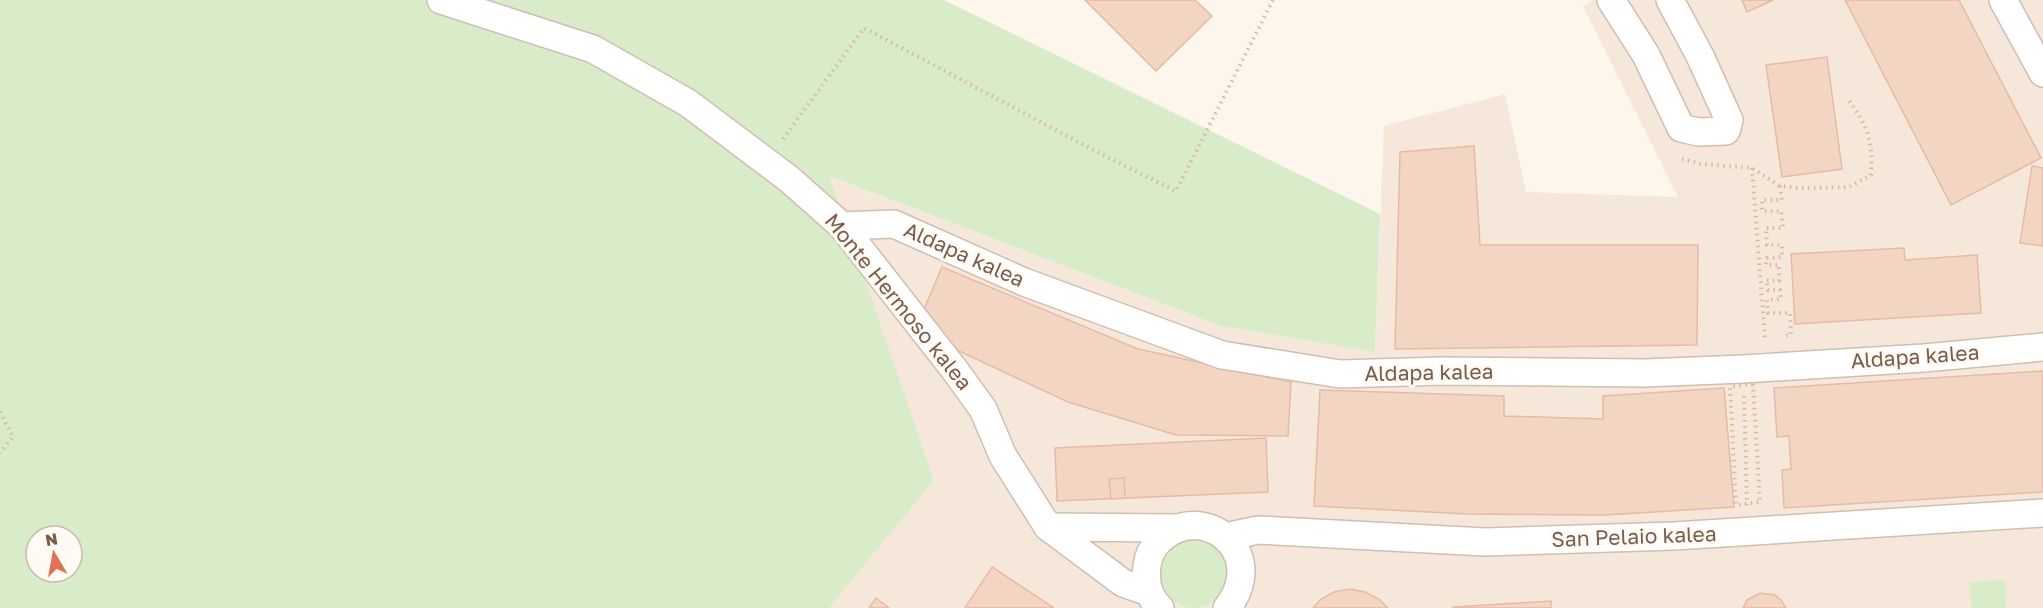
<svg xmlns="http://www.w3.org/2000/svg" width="2043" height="608" viewBox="0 0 2043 608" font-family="'Golos Text',sans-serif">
<rect width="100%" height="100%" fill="#fdf6ec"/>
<polygon fill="#f5e8da" points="1593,0 2043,0 2043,608 829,608 934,480 828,176 1221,326 1375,352 1384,126 1505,94 1526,192 1678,197 1583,6"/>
<g fill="#d8ecc9" fill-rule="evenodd">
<path d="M 0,0 L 944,0 L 1380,214 L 1375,352 L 1221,326 L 829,176 L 934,480 L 829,608 L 0,608 ZM 36,536 L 72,536 L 72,572 L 36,572 Z"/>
<circle cx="1194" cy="573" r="35"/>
<polygon points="2005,580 2006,608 1971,608 1970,582"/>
</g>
<g fill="#f3d5c3" stroke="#e6bba3" stroke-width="1.5">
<polygon points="1085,0 1195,0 1212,16 1156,71"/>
<polygon points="1742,0 1773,0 1747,12"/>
<polygon points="1845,0 1959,0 2041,158 1951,205"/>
<polygon points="1827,57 1842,169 1782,177 1766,65"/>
<polygon points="1474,146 1480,245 1698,245 1697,345 1395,349 1400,152"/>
<polygon points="2032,166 2043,168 2043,246 2020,243"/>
<polygon points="1904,248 1905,260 1977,255 1981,313 1795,324 1791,254"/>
<polygon points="942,267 1138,349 1291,382 1288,436 1176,435 1068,402 946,345 922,314"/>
<polygon points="2043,371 2043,492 1784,508 1782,470 1791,469 1789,436 1777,437 1774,388"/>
<polygon points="1724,388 1734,507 1606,515 1467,514 1314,506 1320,390 1504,396 1504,416 1603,419 1603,396"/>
<polygon points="1266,438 1268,492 1057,501 1055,448"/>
<polygon points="1124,478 1125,498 1111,499 1109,479"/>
<polygon points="992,567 1054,608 965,608"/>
<polygon points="1350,589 1365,592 1379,599 1388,608 1313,608 1321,599 1334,592"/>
<polygon points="1760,593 1775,595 1781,600 1786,608 1743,608 1747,600"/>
<polygon points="876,598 889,608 869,608"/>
<polygon points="1551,601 1551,608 1453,608 1453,607"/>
</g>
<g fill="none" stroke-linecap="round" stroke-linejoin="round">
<g stroke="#d1beb0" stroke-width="30">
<g id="street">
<polyline points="441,0 593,49 688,103 789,179 842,226 954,369 983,409 1003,456 1048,527 1123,583 1149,592"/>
<polyline points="1611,0 1646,55 1681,128 1698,132 1726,131 1729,120 1700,56 1670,0"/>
<polyline points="2003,0 2043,73"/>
<polyline points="842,226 894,224 1024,282 1222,355 1340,374 1441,371 1644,373 1743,369 1924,358 2043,347"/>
<polyline points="1048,527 1179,528"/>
<polyline points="1225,537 1258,530 1485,542 1674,536 2043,513"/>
<path d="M 1160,608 C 1148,597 1145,581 1147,566 C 1148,557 1152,548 1159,541 C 1201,498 1271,552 1227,608"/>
</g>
</g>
<g stroke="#d9b8a5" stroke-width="4" stroke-dasharray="1.5 4.5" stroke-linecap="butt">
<polyline points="783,139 864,28 1101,154 1176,191 1273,0"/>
<path d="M 1682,159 L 1702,164 L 1752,168 L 1780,186 L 1799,188 L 1849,187 L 1871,175 C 1874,143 1867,125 1848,99"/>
<polyline points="1752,168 1765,338"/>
<polyline points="1780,186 1782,200 1762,200 1762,211 1781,211 1783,228 1766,228 1767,245 1782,245 1782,257 1767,258 1766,265 1779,265 1779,281 1766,280 1768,290 1780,290 1781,299 1767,300 1768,313 1790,313 1791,335 1783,336"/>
<polygon points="1753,384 1760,502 1736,505 1730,387"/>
<polyline points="1744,396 1747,505"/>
<polyline points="0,412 13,437 0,453"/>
</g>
<use href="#street" stroke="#fff" stroke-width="27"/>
</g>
<g text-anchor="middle" stroke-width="6" stroke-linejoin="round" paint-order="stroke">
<g font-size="21" fill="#7a5c4d" stroke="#fffaf3">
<text transform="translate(964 255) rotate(24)" y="7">Aldapa kalea</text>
<text transform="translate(898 302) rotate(51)" y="7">Monte Hermoso kalea</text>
<text transform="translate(1915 357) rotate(-4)" y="7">Aldapa kalea</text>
<text transform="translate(1429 373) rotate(-1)" y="7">Aldapa kalea</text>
<text transform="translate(1634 537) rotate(-2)" y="7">San Pelaio kalea</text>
</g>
</g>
<g transform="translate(54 554) rotate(350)"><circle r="28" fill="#fffaf3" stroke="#cabbb1" stroke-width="1.5"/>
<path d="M0-4.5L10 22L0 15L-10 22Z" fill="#e76f51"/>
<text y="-9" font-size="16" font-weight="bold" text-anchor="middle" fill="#7a5c4d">N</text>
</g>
</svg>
